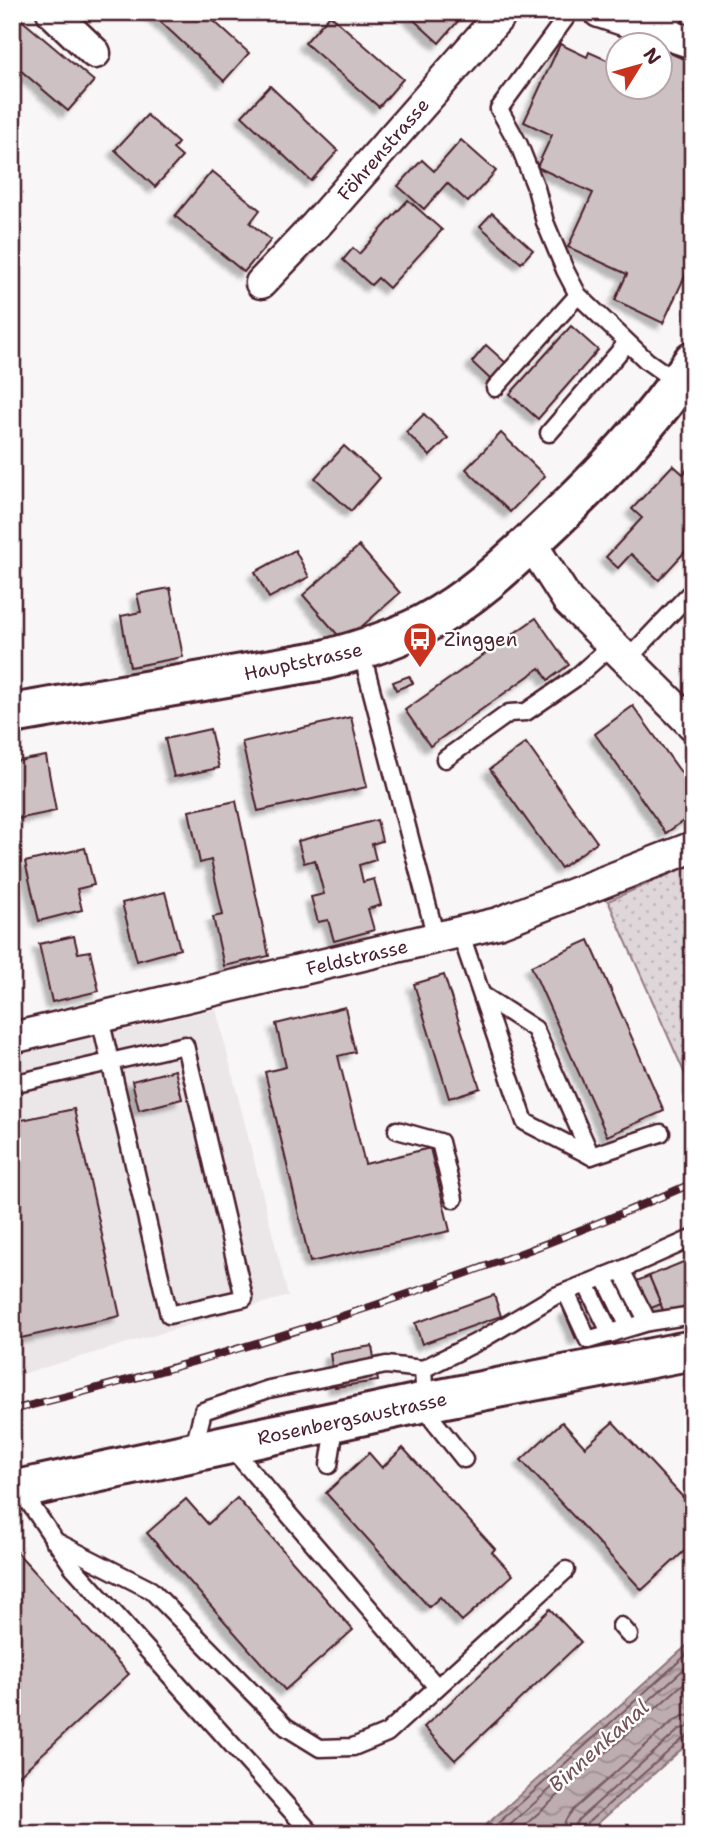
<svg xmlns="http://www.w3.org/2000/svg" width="705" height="1846" viewBox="0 0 705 1846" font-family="'Shantell Sans',sans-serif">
<defs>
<pattern id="grass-dots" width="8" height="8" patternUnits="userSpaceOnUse" patternTransform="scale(1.75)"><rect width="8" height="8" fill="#ded6d9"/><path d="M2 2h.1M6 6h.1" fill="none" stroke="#c0b7ba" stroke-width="1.8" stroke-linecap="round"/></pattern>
<pattern id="water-waves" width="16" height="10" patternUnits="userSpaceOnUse" patternTransform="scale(1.75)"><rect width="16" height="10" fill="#bdadb0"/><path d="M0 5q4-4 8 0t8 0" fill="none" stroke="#9c8c8f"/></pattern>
<filter id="shadow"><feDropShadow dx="-6" dy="6" stdDeviation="2" flood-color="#0004"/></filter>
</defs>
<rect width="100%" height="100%" fill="#f8f6f7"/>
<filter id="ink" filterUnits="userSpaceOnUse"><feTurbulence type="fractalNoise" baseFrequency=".0143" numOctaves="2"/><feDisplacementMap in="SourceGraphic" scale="14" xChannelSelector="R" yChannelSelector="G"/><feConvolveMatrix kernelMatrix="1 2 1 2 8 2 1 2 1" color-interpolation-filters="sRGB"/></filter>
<g filter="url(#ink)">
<polygon fill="#ebe6e8" points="216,1009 288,1296 12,1377 12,1056"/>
<polygon fill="url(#grass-dots)" stroke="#947a82" stroke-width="2" points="693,864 693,1092 608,901"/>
<polygon fill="url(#water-waves)" stroke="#8f747b" stroke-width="2" points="693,1640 693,1739 586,1834 476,1834"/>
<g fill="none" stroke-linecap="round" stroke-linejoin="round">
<g stroke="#785860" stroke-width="2">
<polyline points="486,1834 693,1649"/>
<polyline points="500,1834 693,1661"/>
<polyline points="515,1834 693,1675"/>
<polyline points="563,1834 565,1821 572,1811 673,1721 683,1716 693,1715"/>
<polyline points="573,1834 575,1825 579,1819 680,1729 693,1726"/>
<polyline points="582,1834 585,1825 685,1737 693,1734"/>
</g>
</g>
<g fill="#cdc1c4" stroke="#4a1f2b" stroke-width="2" filter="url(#shadow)">
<polygon points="12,12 94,81 68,111 12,63"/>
<polygon points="79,12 93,12 87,19"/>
<polygon points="150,12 204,12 249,53 224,81"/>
<polygon points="405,12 466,12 439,43"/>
<polygon points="330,15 403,79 379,107 305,43"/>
<polygon points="560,44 587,57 589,52 618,65 618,88 660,88 660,57 663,50 693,63 693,177 686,191 693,194 693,259 663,323 615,300 627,274 568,247 593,193 537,167 552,135 524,122"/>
<polygon points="270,86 338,151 311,181 242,116"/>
<polygon points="147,115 178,143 173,149 182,157 155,187 115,150"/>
<polygon points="461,140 496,171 468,202 447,183 424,209 398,186 422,160 434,171"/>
<polygon points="212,171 260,210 250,223 271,240 244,272 175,216"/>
<polygon points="408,200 442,230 389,288 378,278 371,285 343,260 353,248 359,254"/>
<polygon points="492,213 533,250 521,263 480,226"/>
<polygon points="571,326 598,350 538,419 510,394"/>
<polygon points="486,345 506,363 491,380 472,362"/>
<polygon points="424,414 448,438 430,456 406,432"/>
<polygon points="501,433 545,476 510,512 466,469"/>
<polygon points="344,446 380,478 351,511 315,478"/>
<polygon points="693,463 693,543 659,580 631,554 618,568 606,557 642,518 632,509 673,465 683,474"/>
<polygon points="359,546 400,593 344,642 303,595"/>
<polygon points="295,550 309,577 269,598 255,572"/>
<polygon points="170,588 183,657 130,667 121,616 141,612 137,594"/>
<polygon points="536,618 569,665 548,680 540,668 430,746 405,710"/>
<polygon points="409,676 413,683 396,690 393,682"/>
<polygon points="633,706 693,789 693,814 666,833 595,734"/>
<polygon points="351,717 367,787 258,811 242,742"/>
<polygon points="210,729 219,768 174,777 165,739"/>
<polygon points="526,743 597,842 561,868 490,769"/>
<polygon points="46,756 56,811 12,820 12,762"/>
<polygon points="236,801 269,956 224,966 213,917 223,915 211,860 200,863 189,811"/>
<polygon points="377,820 382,841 372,844 376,860 359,865 363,882 374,879 381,905 368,909 374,930 334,941 328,920 318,922 311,897 324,894 315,860 304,863 298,841"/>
<polygon points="85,848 94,885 77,889 82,910 39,921 25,862"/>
<polygon points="165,892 180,949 137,961 122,903"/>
<polygon points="74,936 78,953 90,951 99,991 52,1002 39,944"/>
<polygon points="589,940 664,1111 607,1136 531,966"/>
<polygon points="444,975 480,1088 449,1098 414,984"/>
<polygon points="345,1007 355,1052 338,1056 365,1164 430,1148 450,1231 310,1262 265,1072 286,1067 276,1024"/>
<polygon points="175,1070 182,1099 139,1110 132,1081"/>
<polygon points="74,1109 120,1316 12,1340 12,1122"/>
<polygon points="693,1258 693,1303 665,1315 649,1276"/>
<polygon points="649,1276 661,1304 576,1339 564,1311"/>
<polygon points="494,1295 501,1316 422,1344 415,1323"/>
<polygon points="372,1346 378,1381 335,1387 330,1353"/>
<polygon points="562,1422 585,1447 613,1422 693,1508 693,1543 642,1590 521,1460"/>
<polygon points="403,1448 495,1549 492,1552 513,1575 462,1621 440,1597 429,1607 326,1493 369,1453 382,1468"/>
<polygon points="237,1498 353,1630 285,1690 147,1533 186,1499 208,1524"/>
<polygon points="12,1547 129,1674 12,1782"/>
<polygon points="550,1609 581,1642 455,1760 424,1727"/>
</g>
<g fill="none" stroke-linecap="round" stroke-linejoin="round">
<g stroke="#4a1f2b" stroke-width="21">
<g id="lane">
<polyline points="570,12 499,109 519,145 536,188 545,222 565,270 578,295 647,361 678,383"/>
<polyline points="664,33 677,12"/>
<polyline points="495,388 578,295"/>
<polyline points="549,433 627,343"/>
<polyline points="361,650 436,938"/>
<polyline points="626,661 693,590"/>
<polyline points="445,759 509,713 526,712 574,679 611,646"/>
<polyline points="460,932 525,1122 591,1156 661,1133"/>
<polyline points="482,995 535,1029 591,1156"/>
<polyline points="12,1084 185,1045 244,1298 169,1315 100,1018"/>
<polyline points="397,1130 440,1142 454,1199"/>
<polyline points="621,1270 693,1238"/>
<polyline points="604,1276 629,1327"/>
<polyline points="586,1284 611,1334"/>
<polyline points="566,1292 588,1340 648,1322"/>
<polyline points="229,1445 437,1687"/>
<polyline points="193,1451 203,1411 269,1389 386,1365 423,1369"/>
<polyline points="464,1459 433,1420 425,1402 423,1369 481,1340 553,1297 621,1270 648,1322 693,1315"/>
<polyline points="329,1465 336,1421"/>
<polyline points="20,1489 73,1567 312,1834"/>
<polyline points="53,1540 151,1590 286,1727 320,1748 353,1747 387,1733 566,1570"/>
<polyline points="621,1626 629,1635"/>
</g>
</g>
<g stroke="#4a1f2b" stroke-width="35">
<g id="street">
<polyline points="52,12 95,53"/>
<polyline points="599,12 693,43"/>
<polyline points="261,283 316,225 503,12"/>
<polyline points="531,543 568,601 693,725"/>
<polyline points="12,1038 498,923 693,847"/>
</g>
</g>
<g stroke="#4a1f2b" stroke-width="44">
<polyline id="secondary" points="12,1491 425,1402 693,1350"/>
</g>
<g stroke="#4a1f2b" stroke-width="44">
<path id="primary" d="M 12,714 L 324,660 C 358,651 393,640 424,624 C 470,600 508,564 545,529 C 599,478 652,424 693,361"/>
</g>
<use href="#lane" stroke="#fff" stroke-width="16"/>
<use href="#street" stroke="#fff" stroke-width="30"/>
<use href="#secondary" stroke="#fff" stroke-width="38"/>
<use href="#primary" stroke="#fff" stroke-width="38"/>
<g stroke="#4a1f2b" stroke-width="8">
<path id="rail" d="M 12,1410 C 244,1353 474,1279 693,1183"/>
</g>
<use href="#rail" stroke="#fff" stroke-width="5" stroke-dasharray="16" stroke-linecap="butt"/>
</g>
</g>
<defs>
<g id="bus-pin" transform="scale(1.75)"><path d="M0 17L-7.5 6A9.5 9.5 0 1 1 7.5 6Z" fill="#c8321e" stroke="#fff"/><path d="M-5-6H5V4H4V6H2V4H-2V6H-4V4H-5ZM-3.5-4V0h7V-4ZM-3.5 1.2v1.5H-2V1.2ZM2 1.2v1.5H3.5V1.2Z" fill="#fff"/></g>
</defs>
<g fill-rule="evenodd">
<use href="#bus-pin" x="420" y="639"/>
</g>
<g text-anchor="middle" stroke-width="5" stroke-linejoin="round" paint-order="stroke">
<g font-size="19" fill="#4a1f2b" stroke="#fff">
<text transform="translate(383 149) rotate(-49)" y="7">Föhrenstrasse</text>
<text transform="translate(303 661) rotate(-12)" y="7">Hauptstrasse</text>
<text transform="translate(357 957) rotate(-13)" y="7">Feldstrasse</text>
<text transform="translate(352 1418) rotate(-12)" y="7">Rosenbergsaustrasse</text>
</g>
<g font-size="19" fill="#4a1f2b" stroke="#fff" text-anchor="start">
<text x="444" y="646">Zinggen</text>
</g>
<g font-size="21" font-style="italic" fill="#72515a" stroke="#fff">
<text transform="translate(599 1746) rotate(-42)" y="7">Binnenkanal</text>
</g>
</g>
<rect width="705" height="1846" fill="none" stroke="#fff" stroke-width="42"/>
<rect x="21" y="21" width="663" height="1804" fill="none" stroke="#4a1f2b" stroke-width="2.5" filter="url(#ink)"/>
<g transform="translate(639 66) rotate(53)"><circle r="33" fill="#ffffff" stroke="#b7a5aa" stroke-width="2"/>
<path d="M0-5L12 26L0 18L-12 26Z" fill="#c8321e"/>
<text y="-10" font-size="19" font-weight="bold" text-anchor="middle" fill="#4a1f2b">N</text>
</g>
</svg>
